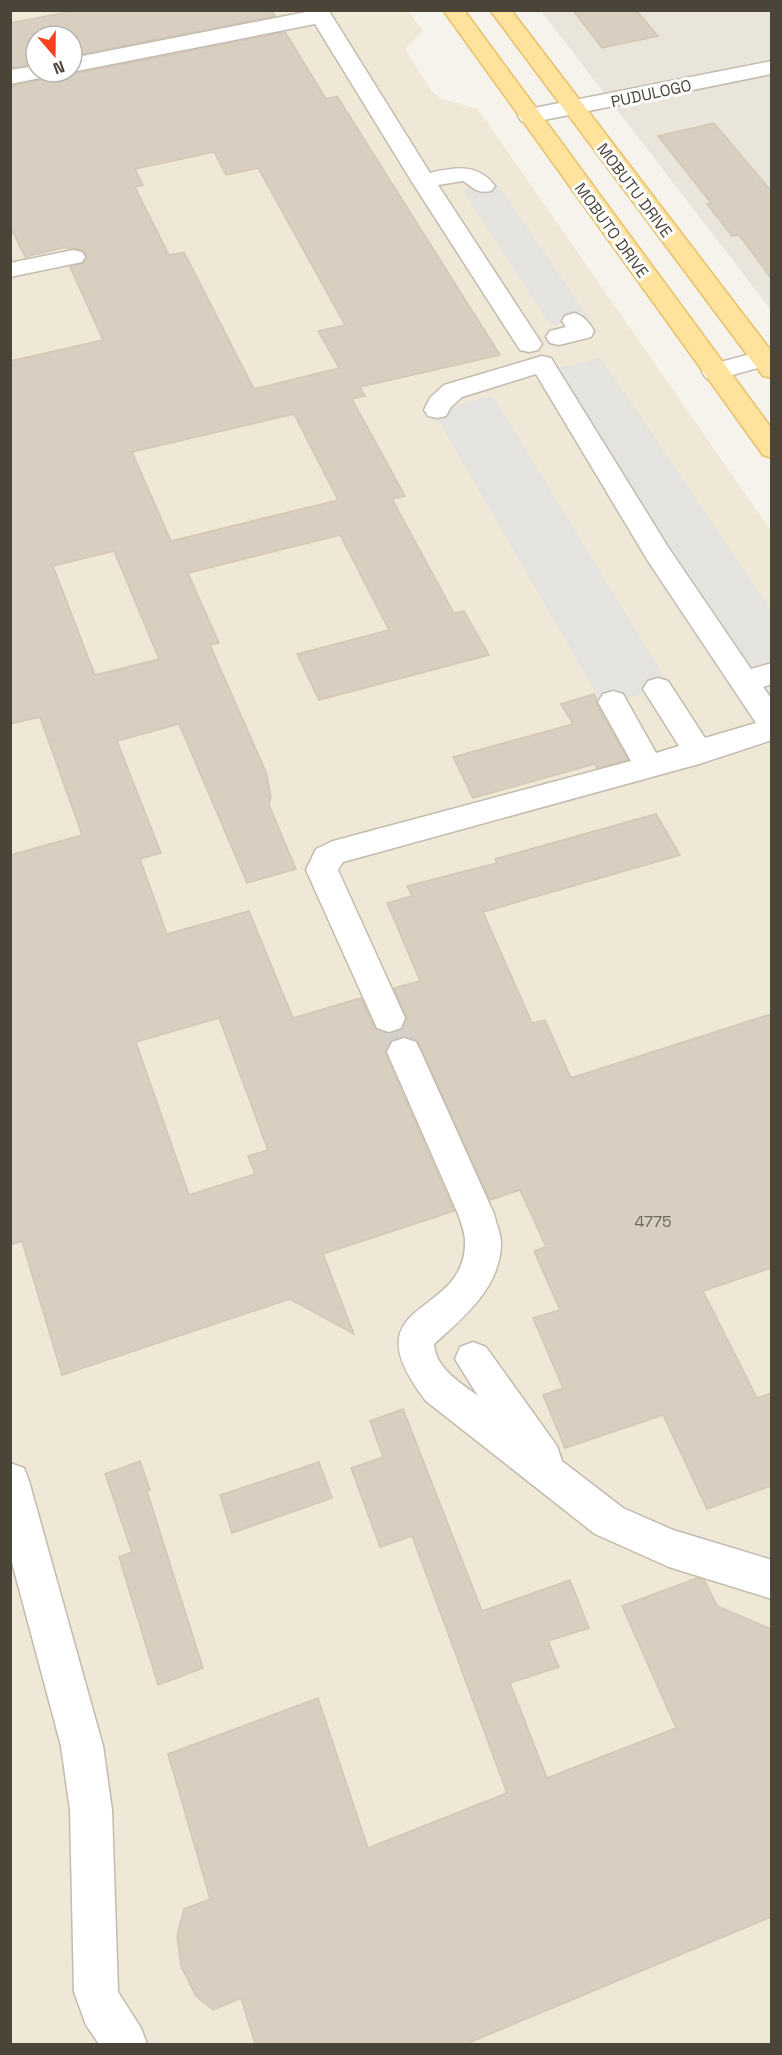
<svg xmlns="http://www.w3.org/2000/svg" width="782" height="2055" viewBox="0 0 782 2055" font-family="'Space Grotesk',sans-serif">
<rect width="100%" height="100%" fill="#f6f3ec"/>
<polygon fill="#eae5da" points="541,11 771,11 771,310"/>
<path fill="#efe8d6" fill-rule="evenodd" d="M 11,11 L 408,11 L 423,31 L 405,49 L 432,92 L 442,99 L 478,109 L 771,531 L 771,2044 L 11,2044 ZM 36,36 L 72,36 L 72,72 L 36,72 Z"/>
<g fill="#e5e3e0">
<polygon points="497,183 588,317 551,326 462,190"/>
<polygon points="601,358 771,610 771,661 743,669 550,370"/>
<polygon points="493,396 670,686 603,705 433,411"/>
</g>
<g fill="#d8cfc1" stroke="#d3c7b4" stroke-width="1.5" fill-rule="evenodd">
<polygon points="78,10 272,10 275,16 72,56 72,36 36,36 36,64 10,68 10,23"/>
<polygon points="573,10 636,10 658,36 602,48"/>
<path d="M 285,32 L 326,99 L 337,96 L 500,355 L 360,387 L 365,396 L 352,399 L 405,496 L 392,499 L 454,613 L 464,611 L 489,655 L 319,700 L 297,654 L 389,630 L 340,535 L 188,573 L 219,643 L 210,645 L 266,772 L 271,797 L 269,805 L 296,869 L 247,883 L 179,724 L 117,741 L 161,853 L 140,859 L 167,934 L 249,911 L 293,1018 L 361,998 L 375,1029 L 390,1034 L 402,1030 L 407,1019 L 394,988 L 420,981 L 387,903 L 412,896 L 407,886 L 497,863 L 495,859 L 656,814 L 680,855 L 483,912 L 532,1023 L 545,1020 L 571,1078 L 771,1014 L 771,1268 L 703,1291 L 757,1398 L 771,1393 L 771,1486 L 707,1509 L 663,1415 L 565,1448 L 543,1395 L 563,1388 L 533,1318 L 560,1310 L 534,1251 L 546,1247 L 520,1190 L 490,1200 L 417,1040 L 405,1036 L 391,1040 L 385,1053 L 454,1211 L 323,1254 L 354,1334 L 290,1299 L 62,1375 L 22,1241 L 10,1245 L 10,855 L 82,835 L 40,717 L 10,724 L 10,361 L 103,340 L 70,267 L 84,263 L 87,258 L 84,251 L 73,248 L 62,248 L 25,257 L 10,226 L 10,86 L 45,79 L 50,72 L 70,72 L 72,74 ZM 214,152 L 226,175 L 258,168 L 345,325 L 318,331 L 339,368 L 254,389 L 184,252 L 169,255 L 135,187 L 143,185 L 135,169 ZM 294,414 L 338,500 L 171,541 L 132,452 ZM 114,551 L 159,659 L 95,675 L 53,566 ZM 219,1018 L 268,1150 L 248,1156 L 255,1174 L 189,1195 L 136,1042 Z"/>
<polygon points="714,123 771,191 771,278 739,235 732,236 707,204 711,203 658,136"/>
<polygon points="594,694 597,699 596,703 628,760 597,768 595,764 473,798 453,757 573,724 561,704"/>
<polygon points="403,1409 482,1611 570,1580 589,1628 548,1641 559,1667 510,1683 547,1778 676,1728 622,1606 697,1578 705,1581 717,1606 771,1629 771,1917 466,2044 255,2044 241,1998 213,2010 196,1996 181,1966 177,1936 184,1909 210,1899 168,1754 318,1698 368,1848 507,1793 412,1536 380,1547 351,1468 383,1457 370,1421"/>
<polygon points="140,1461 150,1490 147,1491 203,1668 158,1685 119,1557 132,1552 105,1474"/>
<polygon points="319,1462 332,1498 232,1533 220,1495"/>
</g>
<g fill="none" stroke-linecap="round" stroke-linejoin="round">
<polyline stroke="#d4d0c8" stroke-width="31" stroke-dasharray="31 16" stroke-linecap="butt" points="389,1018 404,1052"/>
<g stroke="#c2bbae" stroke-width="3">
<g id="minor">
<path d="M 316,10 L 329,11 L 430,173 C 454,167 478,163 495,186 L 491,191 C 477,194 474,188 463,181 L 438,185 L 542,344 L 538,350 L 529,352 L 520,350 L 412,182 L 315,24 L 72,72 L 72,58 Z"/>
<polygon points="772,61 772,74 529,123 521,121 518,116 521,111 529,109"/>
<polygon points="36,66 36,72 48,72 45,77 10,84 10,70"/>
<polygon points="73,250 82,252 85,257 82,262 10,277 10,263"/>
<path d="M 574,313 C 584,316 589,322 594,331 L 591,337 L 559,345 L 550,343 L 546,337 L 550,331 L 566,327 L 562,321 L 565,316 Z"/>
<polygon points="772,348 772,364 715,380 706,378 702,372 706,366"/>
<polygon points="542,356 551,358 668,547 751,669 772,663 772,684 763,687 772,699 772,740 699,764 343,862 338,870 405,1018 401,1028 389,1032 377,1028 306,870 316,849 333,841 631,761 598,702 603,694 613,691 623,694 656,753 679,746 643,689 648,681 658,678 668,681 705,738 756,723 648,561 536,374 462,397 451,407 446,416 437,418 428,416 424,410 430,398 444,385"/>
<path d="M 404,1038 L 416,1042 L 421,1052 L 494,1214 C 496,1223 500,1232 501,1241 C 502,1286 464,1317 434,1344 C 435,1368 461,1383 478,1396 L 455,1359 L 460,1347 L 473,1342 L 486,1347 L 557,1446 L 562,1461 L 623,1508 L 673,1530 L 772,1560 L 772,1599 L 669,1567 L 595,1534 L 426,1401 C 346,1297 467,1320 465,1241 C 465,1232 461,1223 458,1214 L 387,1052 L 392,1042 Z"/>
<polygon points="10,1463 24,1468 29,1481 103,1746 112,1810 118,1992 141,2028 147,2044 99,2044 86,2025 74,1992 70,1810 61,1746 10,1555"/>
</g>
</g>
<g stroke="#e6c16a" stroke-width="3">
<g id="major">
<polygon points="443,10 464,10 772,429 772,458 763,455"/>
<polygon points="490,10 511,10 772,352 772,378 763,376"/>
</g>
</g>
<use href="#minor" fill="#fff" fill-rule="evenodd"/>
<use href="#major" fill="#ffe39c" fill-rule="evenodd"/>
</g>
<g text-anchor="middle" stroke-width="6" stroke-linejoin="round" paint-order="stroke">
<g font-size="16" fill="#4b4439" stroke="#fff">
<text transform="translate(651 93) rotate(-12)" y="6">PUDULOGO</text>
<text transform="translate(635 190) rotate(53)" y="6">MOBUTU DRIVE</text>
<text transform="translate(612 230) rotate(54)" y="6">MOBUTO DRIVE</text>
</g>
<g font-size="16" fill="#6e675b">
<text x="653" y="1227">4775</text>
</g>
</g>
<rect width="782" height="2055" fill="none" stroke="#4b4439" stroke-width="24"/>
<g transform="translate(54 54) rotate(160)"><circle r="28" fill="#ffffff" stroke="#b7b4b0" stroke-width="1.5"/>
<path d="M0-4.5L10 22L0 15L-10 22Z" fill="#fc3f1d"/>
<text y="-9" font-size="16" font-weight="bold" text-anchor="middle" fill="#4b4439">N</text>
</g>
</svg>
